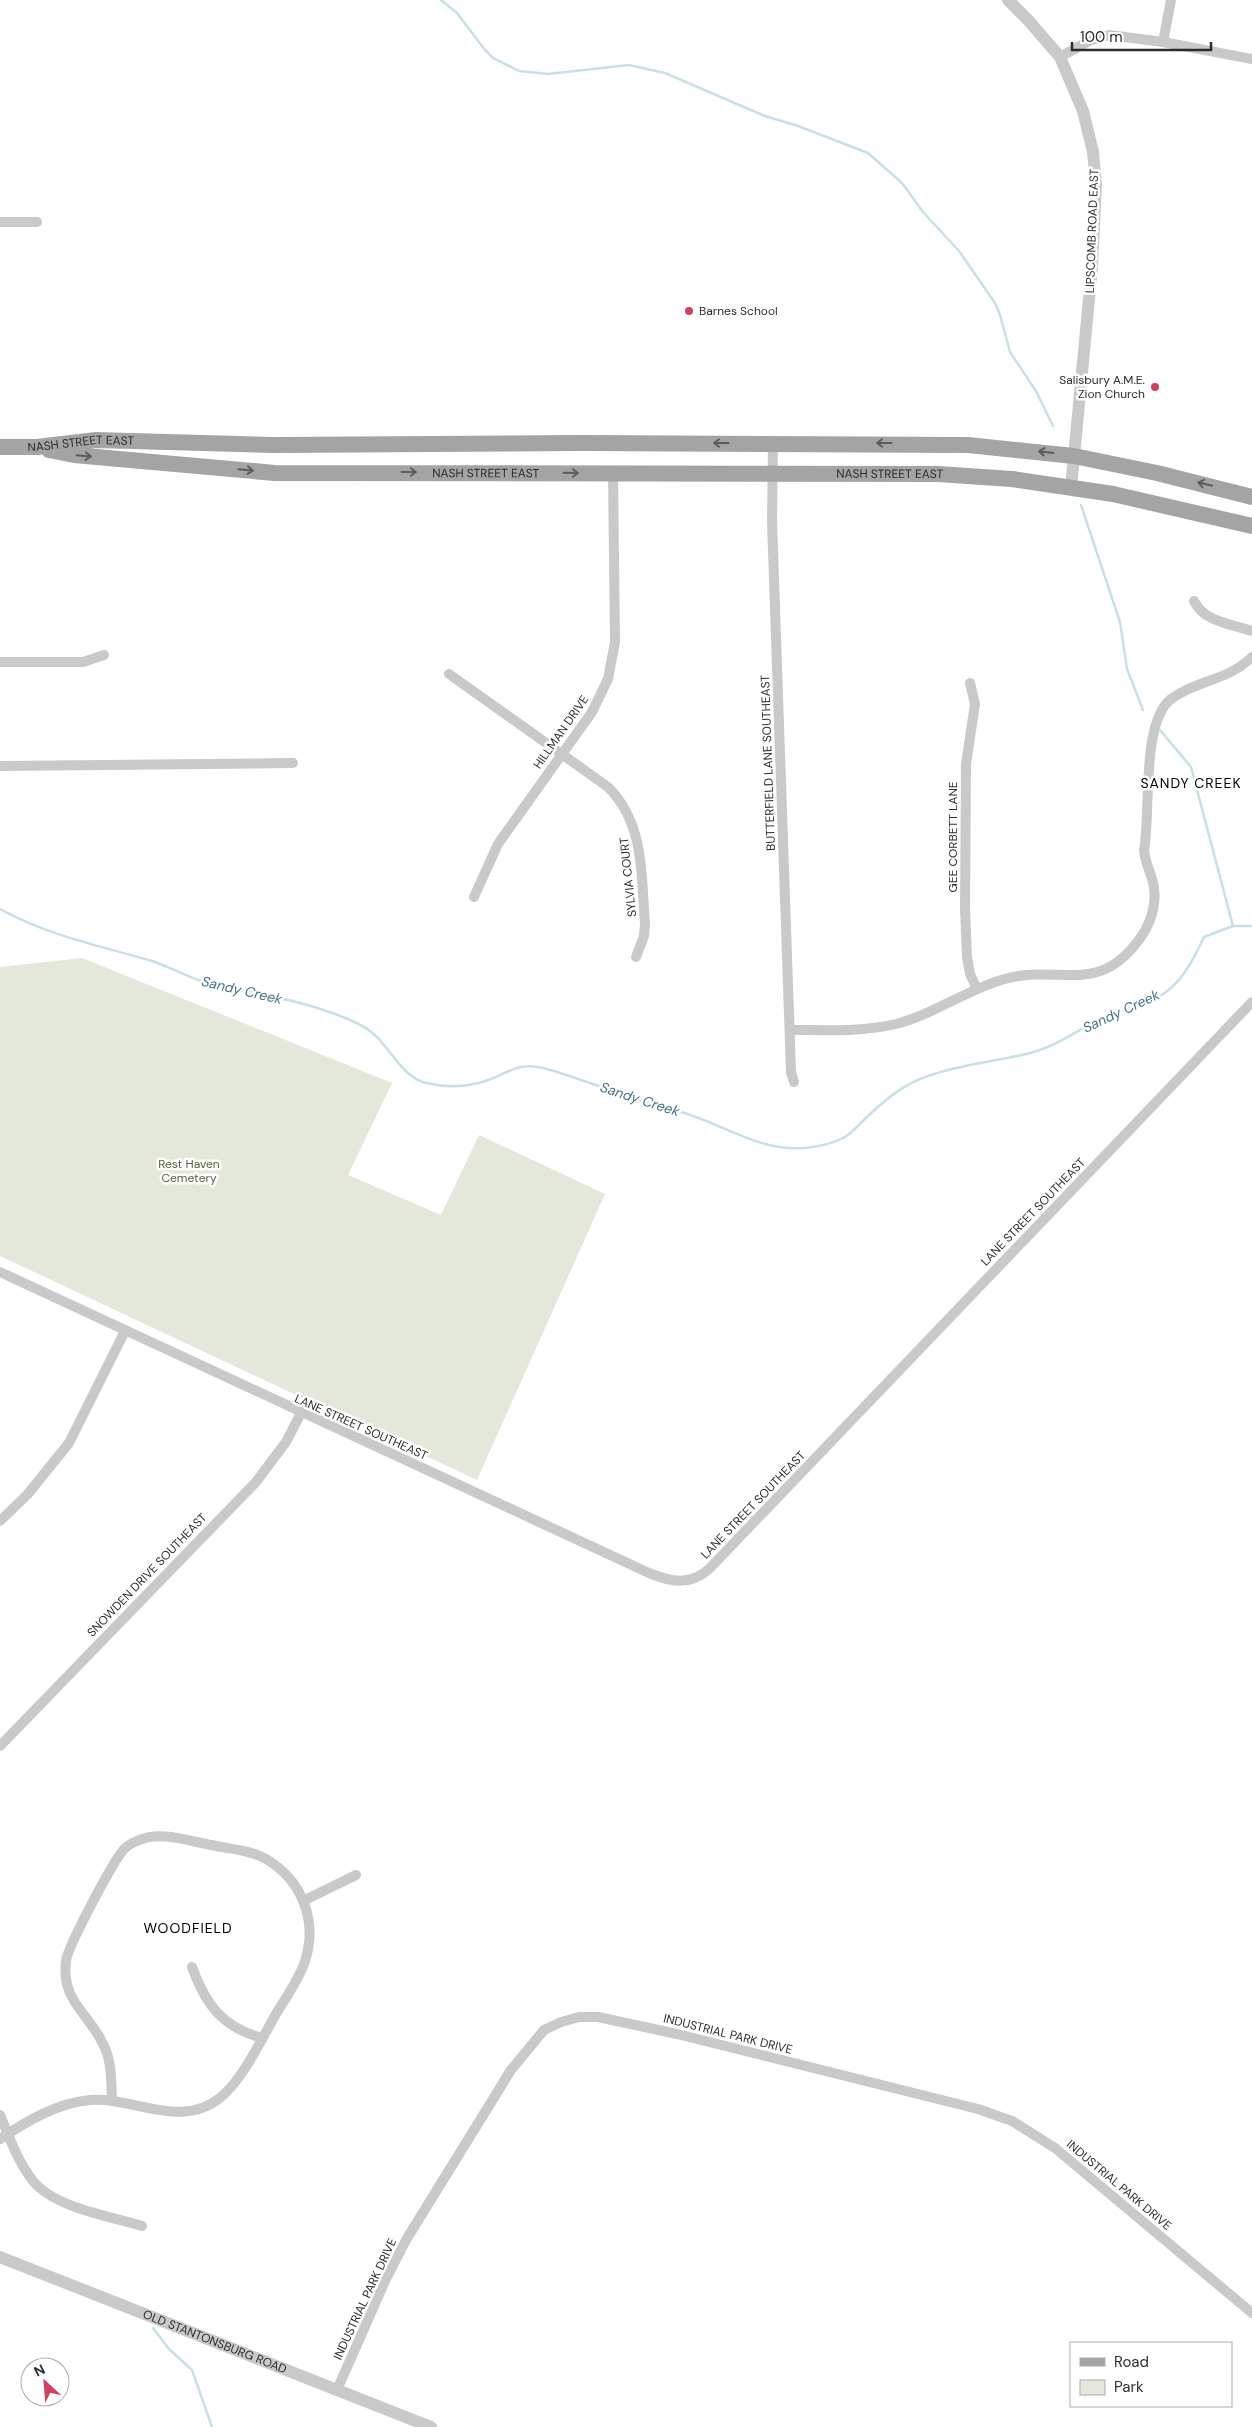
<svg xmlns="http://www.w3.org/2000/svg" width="1252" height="2427" viewBox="0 0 1252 2427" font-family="'DM Sans',sans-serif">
<rect width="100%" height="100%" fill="#fff"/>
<polygon fill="#e4e8db" points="82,958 392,1083 348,1175 441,1215 479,1135 605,1194 477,1480 0,1256 0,967"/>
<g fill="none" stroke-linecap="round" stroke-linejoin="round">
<g stroke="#c9dfe6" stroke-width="2.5">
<polyline points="441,0 457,13 485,50 493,58 519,71 548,74 629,65 665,73 765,116 798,126 868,153 902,183 923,212 959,251 995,303 1000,315 1010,352 1036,391 1053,426"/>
<polyline points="1081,505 1120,622 1127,669 1143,710"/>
<polyline points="1160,730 1191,767 1233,926"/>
<path d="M 0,909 C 47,935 100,946 152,961 C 173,968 192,980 214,985 C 260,994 306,1001 350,1020 C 360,1024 370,1030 378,1038 C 392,1053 405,1078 426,1083 C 443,1087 463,1087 479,1083 C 505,1077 514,1061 543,1068 C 577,1077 610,1091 644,1102 C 661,1107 679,1110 696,1117 C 732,1130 763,1151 804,1148 C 815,1147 832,1144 843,1138 C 853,1133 859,1124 868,1116 C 886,1099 904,1084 928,1076 C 960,1064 994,1062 1026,1054 C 1054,1048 1074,1032 1098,1020 C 1120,1009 1147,1006 1166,992 C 1184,979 1195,956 1204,937 L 1233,926 L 1252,926"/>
<polyline points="153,2328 169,2349 192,2370 212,2427"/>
</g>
<g stroke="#c9c9c9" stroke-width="10">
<polyline points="1163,42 1171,0"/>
<polyline points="1060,57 1089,41 1109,35 1163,42 1252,59"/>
<polyline points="0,222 37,222"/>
<polyline points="773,443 772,521 791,1072 794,1082"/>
<path d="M 1194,601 C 1204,622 1231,624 1252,631"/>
<polyline points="0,662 83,662 104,655"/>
<path d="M 449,674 L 608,787 C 645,824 641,875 645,924 L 644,936 L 636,957"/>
<polyline points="970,683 975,704 966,764 965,909 967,957 970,974 977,989"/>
<polyline points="0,766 293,763"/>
<polyline points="474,897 498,844 592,712 608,679 615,642 613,473"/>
<path d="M 790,1030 C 825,1030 862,1032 896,1024 C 932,1015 965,991 1001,980 C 1060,962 1099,1000 1143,934 C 1153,918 1158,897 1152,879 C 1149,869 1145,861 1144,850 C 1151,813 1141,722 1171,699 C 1196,680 1228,681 1252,657"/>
<path d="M 0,1272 L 649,1573 C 671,1582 690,1586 709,1569 L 1252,1002"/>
<polyline points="0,1521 27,1495 69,1443 125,1331"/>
<polyline points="0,1746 256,1482 286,1442 301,1413"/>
<polyline points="305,1900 356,1875"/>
<path d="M 192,1967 C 206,2005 222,2027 262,2038"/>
<path d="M 0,2115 C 9,2137 18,2162 33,2181 C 55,2208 110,2216 142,2226"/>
<path d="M 0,2139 C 27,2121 57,2103 90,2100 C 134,2097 182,2130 221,2097 C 243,2079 261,2040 276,2014 C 286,1997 299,1980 305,1961 C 318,1921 302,1880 266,1859 C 250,1850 229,1849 211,1845 C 188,1841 160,1830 137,1841 C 133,1842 129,1845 125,1848 C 114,1859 68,1946 66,1961 C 61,2001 88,2012 103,2044 C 112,2061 111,2080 112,2099"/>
<polyline points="337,2390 385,2281 406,2240 511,2070 544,2030 561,2022 579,2017 598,2017 677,2034 978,2109 1012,2121 1055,2148 1252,2313"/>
</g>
<g stroke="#c9c9c9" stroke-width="12">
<polyline points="1008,0 1028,20 1060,57 1083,111 1093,152 1096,184 1092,267 1071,488"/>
<path id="s1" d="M 0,2257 L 431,2427"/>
</g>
<g stroke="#a4a4a4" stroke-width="16">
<path id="s2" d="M 0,447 L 37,447 L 96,440 L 275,445 L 584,443 L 968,445 L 1074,456 L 1157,473 L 1252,497"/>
<path id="s3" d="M 49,450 L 74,455 L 275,473 L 938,474 L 1012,479 L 1113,494 L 1252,526"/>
</g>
</g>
<defs><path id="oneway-shaft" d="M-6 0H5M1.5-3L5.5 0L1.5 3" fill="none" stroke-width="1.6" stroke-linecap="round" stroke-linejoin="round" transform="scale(1.25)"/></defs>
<g stroke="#5c5c5c">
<use href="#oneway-shaft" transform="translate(721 443) rotate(-180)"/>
<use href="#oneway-shaft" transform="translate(884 443) rotate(-180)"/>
<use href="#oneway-shaft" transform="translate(1046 452) rotate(-173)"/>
<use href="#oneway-shaft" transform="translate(84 456) rotate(5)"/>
<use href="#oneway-shaft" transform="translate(246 470) rotate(5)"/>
<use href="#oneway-shaft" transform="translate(409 472)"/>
<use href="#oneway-shaft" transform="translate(571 473) rotate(1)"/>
<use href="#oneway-shaft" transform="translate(1205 484) rotate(-166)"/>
</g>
<g fill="#cf4161" stroke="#fff" stroke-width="2">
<circle cx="689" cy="311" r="5"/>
<circle cx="1155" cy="387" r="5"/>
</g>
<g text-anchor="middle" stroke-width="5" stroke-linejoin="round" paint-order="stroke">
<g font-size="12" fill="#2c2c2c" stroke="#fff">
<text transform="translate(1092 231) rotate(-88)" y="4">LIPSCOMB ROAD EAST</text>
<text dy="4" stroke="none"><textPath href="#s2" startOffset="81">NASH STREET EAST</textPath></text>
<text dy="4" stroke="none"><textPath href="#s3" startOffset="438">NASH STREET EAST</textPath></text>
<text dy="4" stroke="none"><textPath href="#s3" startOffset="842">NASH STREET EAST</textPath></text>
<text transform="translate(561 732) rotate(-55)" y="4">HILLMAN DRIVE</text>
<text transform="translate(768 763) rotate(-92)" y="4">BUTTERFIELD LANE SOUTHEAST</text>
<text transform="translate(953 837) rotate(-90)" y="4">GEE CORBETT LANE</text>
<text transform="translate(628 877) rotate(-96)" y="4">SYLVIA COURT</text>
<text transform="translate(1033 1212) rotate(-46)" y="4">LANE STREET SOUTHEAST</text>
<text transform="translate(361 1427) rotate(24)" y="4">LANE STREET SOUTHEAST</text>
<text transform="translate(753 1505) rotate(-46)" y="4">LANE STREET SOUTHEAST</text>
<text transform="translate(147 1575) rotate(-46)" y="4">SNOWDEN DRIVE SOUTHEAST</text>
<text transform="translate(728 2034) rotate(14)" y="4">INDUSTRIAL PARK DRIVE</text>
<text transform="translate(1119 2185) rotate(40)" y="4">INDUSTRIAL PARK DRIVE</text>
<text transform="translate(365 2299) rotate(-65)" y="4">INDUSTRIAL PARK DRIVE</text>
<text dy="4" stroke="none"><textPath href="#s1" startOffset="231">OLD STANTONSBURG ROAD</textPath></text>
</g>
<g font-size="12" fill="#2c2c2c" stroke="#fff" text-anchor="start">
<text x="699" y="315">Barnes School</text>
<text x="1145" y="384" text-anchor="end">Salisbury A.M.E.<tspan x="1145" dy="14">Zion Church</tspan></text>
</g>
<g font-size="12" fill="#54613f" stroke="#fff">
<text x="189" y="1168">Rest Haven<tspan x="189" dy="14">Cemetery</tspan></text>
</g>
<g font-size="14" letter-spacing="1" fill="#000" stroke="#fff">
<text x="1191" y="788">SANDY CREEK</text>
<text x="188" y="1933">WOODFIELD</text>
</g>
<g font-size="14" font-style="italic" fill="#447483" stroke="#fff">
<text transform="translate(242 990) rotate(13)" y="5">Sandy Creek</text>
<text transform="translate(1121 1011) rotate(-25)" y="5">Sandy Creek</text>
<text transform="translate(640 1099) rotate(18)" y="5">Sandy Creek</text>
</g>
</g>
<rect x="1070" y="2342" width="162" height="65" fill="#ffffff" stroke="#ababab"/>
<rect x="1080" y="2358" width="25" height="8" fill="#a4a4a4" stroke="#ababab"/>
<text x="1114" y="2367" font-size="15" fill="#2c2c2c">Road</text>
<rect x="1080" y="2380" width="25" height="15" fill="#e4e8db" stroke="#ababab"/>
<text x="1114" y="2392" font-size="15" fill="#2c2c2c">Park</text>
<g transform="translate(45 2382) rotate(334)"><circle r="24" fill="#ffffff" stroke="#ababab"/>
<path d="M0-4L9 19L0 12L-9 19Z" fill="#cf4161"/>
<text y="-8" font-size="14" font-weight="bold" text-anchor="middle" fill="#2c2c2c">N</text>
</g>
<path d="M1072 42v8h139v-8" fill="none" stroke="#2c2c2c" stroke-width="2.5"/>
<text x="1080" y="42" font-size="15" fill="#2c2c2c" stroke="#ffffff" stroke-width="4" paint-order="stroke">100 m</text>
</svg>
